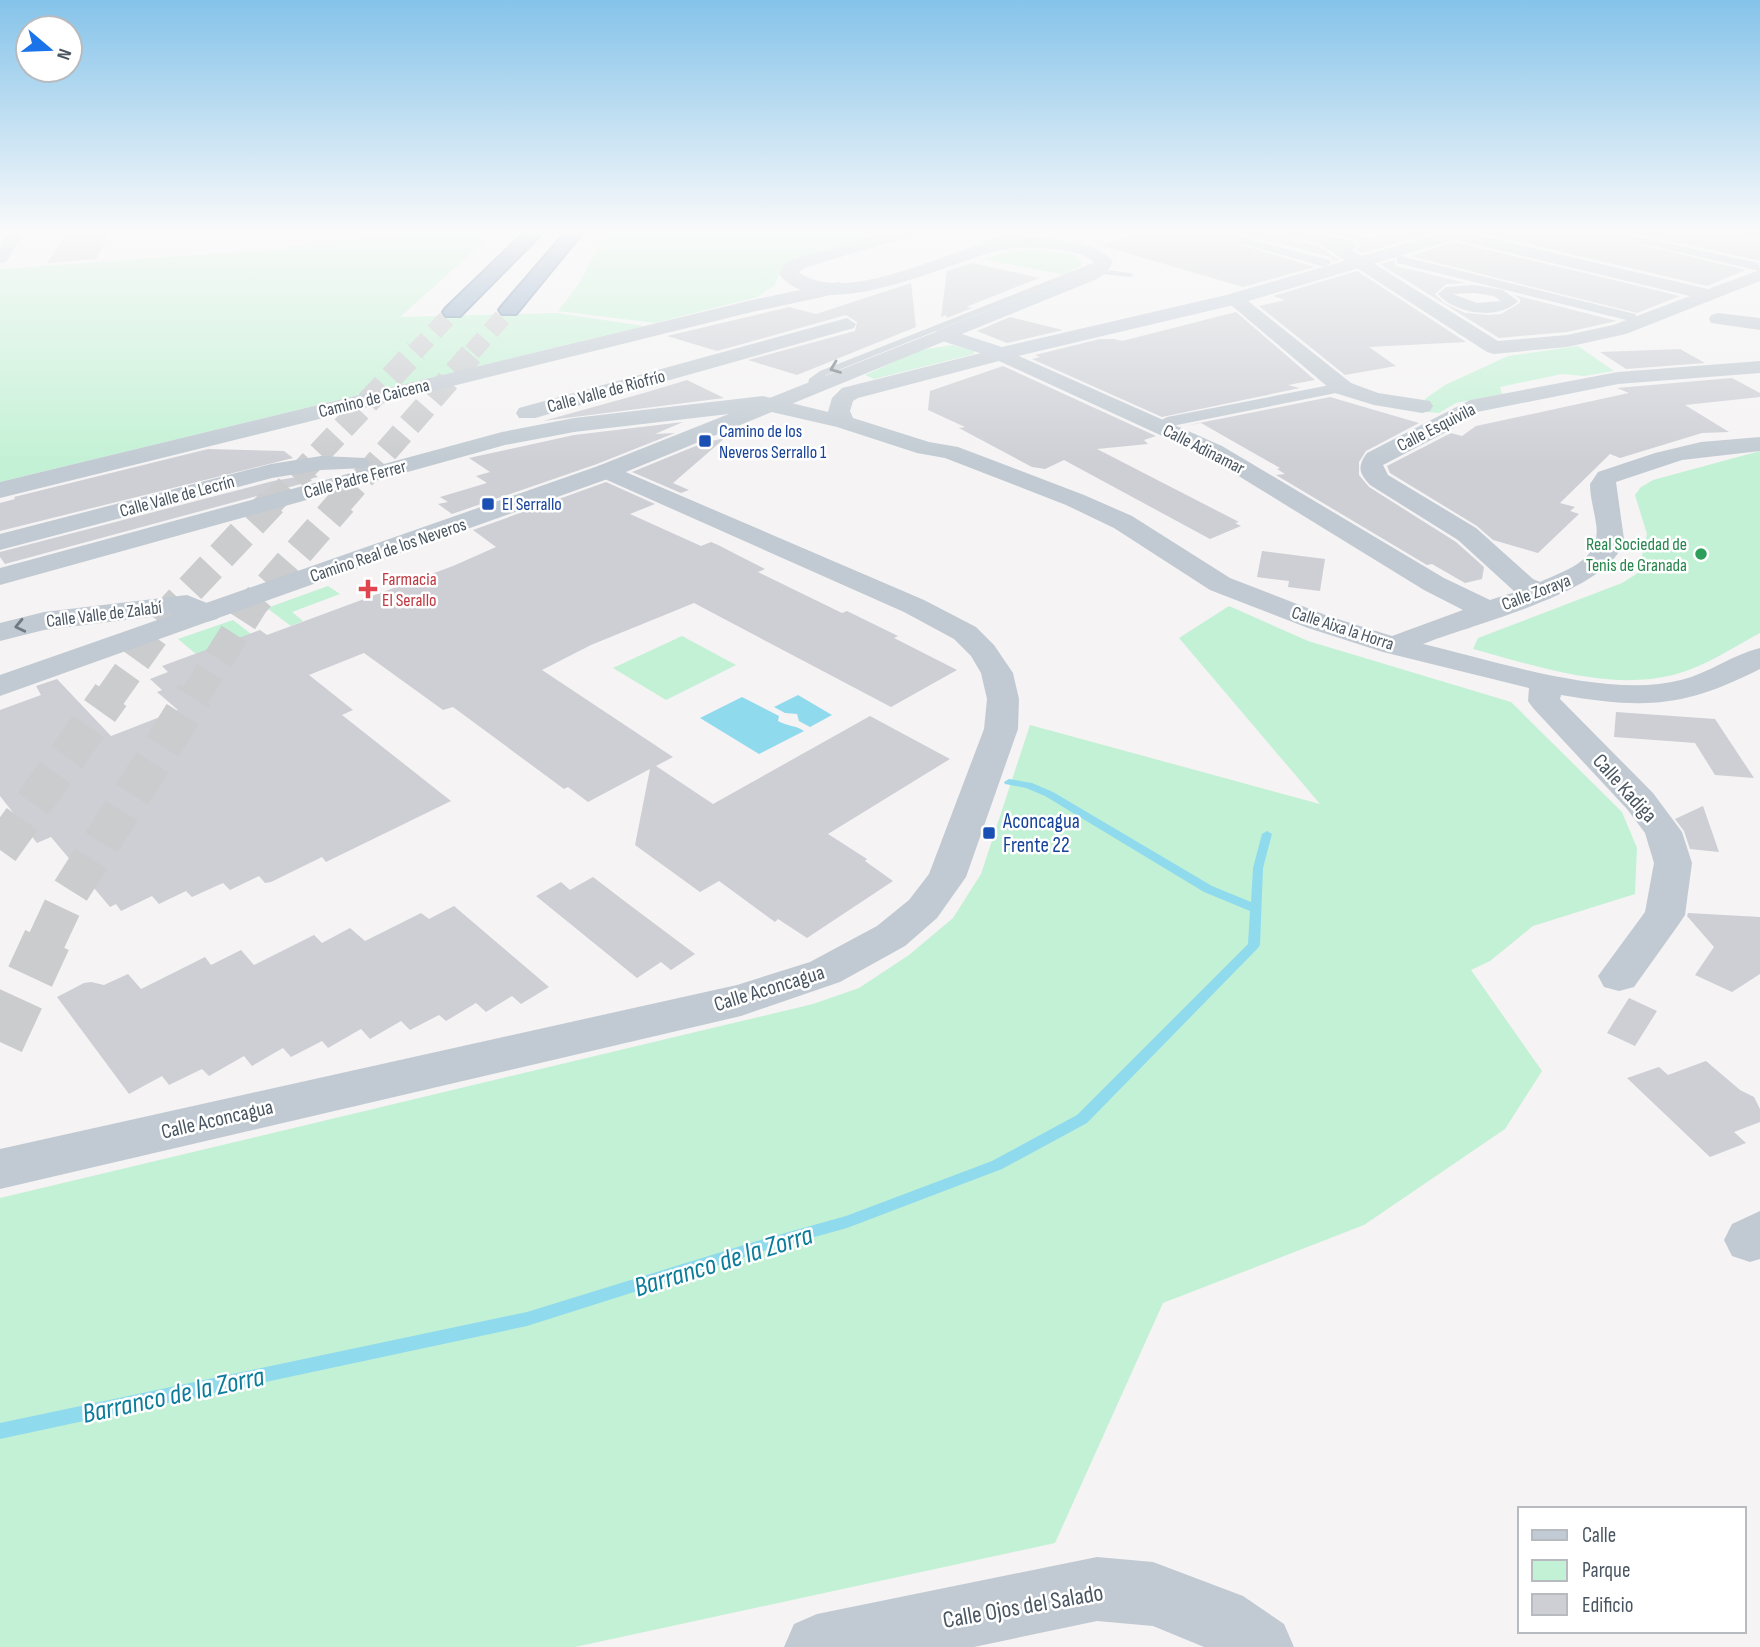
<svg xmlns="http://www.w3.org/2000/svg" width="1760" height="1647" viewBox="0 0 1760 1647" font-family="'Sofia Sans Condensed',sans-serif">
<rect width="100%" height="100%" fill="#f5f3f3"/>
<g fill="#c3f1d5">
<polygon points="395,232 495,232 400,317 557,313 644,326 0,482 0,269 277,249"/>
<polygon points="606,232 898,232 782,268 774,286 757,297 655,323 558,311 578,285"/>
<polygon points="1034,249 1072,254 1081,260 1081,266 1064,275 982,259 1015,250"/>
<polygon points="952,345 974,351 974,354 874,379 865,375 921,350"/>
<polygon points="1578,346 1614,371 1584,376 1562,374 1500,387 1502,394 1456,403 1439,413 1426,412 1425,399 1445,385 1508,356"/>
<path d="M 1760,451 L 1760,633 C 1732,648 1704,667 1673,675 C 1608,691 1536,666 1473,649 L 1478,638 L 1622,583 L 1638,573 L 1647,534 L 1635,495 L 1641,487 L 1653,480 Z"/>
<polygon points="328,586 340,594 292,612 303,621 291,626 267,608"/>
<polygon points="1229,606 1308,641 1511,702 1622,812 1637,848 1635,894 1533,926 1490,961 1471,970 1542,1071 1505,1129 1364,1225 1163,1303 1055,1543 575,1647 0,1647 0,1198 813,1004 859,988 909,955 953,918 981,874 1030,725 1320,804 1179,638"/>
<polygon points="233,620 251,634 196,654 178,639"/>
<polygon points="682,636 736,665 666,700 613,668"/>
</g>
<g fill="#90daee">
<polygon points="798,695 832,715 810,727 799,721 797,714 785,713 774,707"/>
<path d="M 742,697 L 779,716 L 778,721 C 786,726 795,725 804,731 L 759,754 L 700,718 Z"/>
</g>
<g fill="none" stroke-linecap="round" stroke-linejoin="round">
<polygon fill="#90daee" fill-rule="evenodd" points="1009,779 1032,783 1053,792 1212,886 1251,902 1253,868 1262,834 1267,831 1272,834 1263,868 1260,945 1258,948 1087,1123 1002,1169 847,1228 757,1253 527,1326 0,1439 0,1423 527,1312 757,1241 846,1216 992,1161 1077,1115 1248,944 1250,911 1204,892 1045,796 1026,788 1005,784 1004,782"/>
</g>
<g fill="#cdcfd5">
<polygon points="68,232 110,232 96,259 47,263"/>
<polygon points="1151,232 1198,232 1315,267 1243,287 1099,245"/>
<polygon points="1232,232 1280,232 1283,238 1319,246 1339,260 1333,261 1331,257"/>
<polygon points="1325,232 1341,232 1372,239 1395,232 1432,233 1362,253 1357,250 1360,247 1356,239"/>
<polygon points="1477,232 1590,232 1746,270 1707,286"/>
<polygon points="1629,232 1739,232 1742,238 1760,242 1760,261"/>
<polygon points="1455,242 1680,296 1637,313 1410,256"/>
<polygon points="1394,260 1396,266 1466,283 1446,284 1435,294 1444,303 1465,313 1489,315 1501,314 1520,303 1520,299 1514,295 1617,321 1567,332 1499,338 1380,264"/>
<polygon points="972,263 1039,278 966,307 972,308 947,318 946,315 941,317 947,271"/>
<polygon points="1357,271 1466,342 1369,347 1396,366 1345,375 1259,306 1285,300 1273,296"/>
<polygon points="911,283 916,327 797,375 748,360 855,331 857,322 846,315 717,351 667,336 789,307 816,314"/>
<polygon points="1236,312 1315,380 1288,385 1300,388 1162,417 1032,359 1040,357 1035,355 1100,339 1114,339 1122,341"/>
<polygon points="1010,317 1063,330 1007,343 977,331"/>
<polygon points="1680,349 1705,363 1626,369 1600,352"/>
<polygon points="1003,366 1156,436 1144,440 1148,444 1097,449 1239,522 1235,523 1241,526 1210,539 1064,460 1045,469 1032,467 959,428 965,427 928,410 930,391"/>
<polygon points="1732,378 1760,393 1760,397 1685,405 1729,432 1702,433 1620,458 1610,454 1560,503 1575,507 1570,511 1579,514 1538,553 1493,540 1477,526 1390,473 1387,466 1451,433 1462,436 1476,426 1629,393 1617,388"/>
<polygon points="687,380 724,398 543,421 644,393"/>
<polygon points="1330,397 1419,423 1366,451 1359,462 1359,475 1369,487 1456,542 1484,567 1482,579 1465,583 1432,564 1427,565 1276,475 1285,474 1277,469 1280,468 1201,423 1184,426"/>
<polygon points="683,422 655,434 675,433 597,464 452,514 438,504 448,502 440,497 487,483 476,476 490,472 469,458 574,435"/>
<polygon points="725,438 673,483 689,490 681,493 632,472 703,443"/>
<polygon points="208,449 284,451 293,458 0,531 0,503 15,499 14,497"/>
<polygon points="314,474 318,477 310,479 312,481 5,564 0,557 0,552 273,481"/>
<polygon points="606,482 655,504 630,514 701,546 711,542 718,545 765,569 758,572 842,613 847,611 898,636 894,638 957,670 891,707 694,603 591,645 542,670 673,757 656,766 713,804 870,716 950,759 828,834 867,859 865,861 893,881 807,938 778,919 775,922 719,881 700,892 635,845 650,769 588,802 568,787 564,789 453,707 443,710 364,653 309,675 353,710 342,715 451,801 326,862 322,857 271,882 265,883 259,876 230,890 223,883 192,897 186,891 159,904 152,896 121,911 116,904 110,907 51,837 37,843 0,796 0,710 41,695 36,686 57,679 111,736 178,710 157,692 162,690 150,679 168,672 162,666 260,630 267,635 453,566 496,547 473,530"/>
<polygon points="1262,551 1325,559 1320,591 1288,587 1289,581 1257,577"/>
<polygon points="1616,712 1715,719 1754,778 1715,775 1695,743 1614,737"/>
<polygon points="1703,806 1719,852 1690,849 1684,831 1675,819"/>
<polygon points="593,877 623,900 695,954 671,970 661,962 637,978 536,896 561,882 570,890"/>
<polygon points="454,906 549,987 521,1004 512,996 486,1012 476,1003 446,1021 439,1015 410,1030 401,1021 370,1039 361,1029 328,1048 322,1041 291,1057 283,1048 252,1066 244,1056 209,1076 202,1069 169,1085 162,1076 129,1094 57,997 84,983 91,982 104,985 128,974 141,989 205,957 211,965 241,950 254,965 314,935 322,943 350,928 365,941 421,913 429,919"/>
<polygon points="1688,913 1760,917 1760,974 1732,992 1695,975 1714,947 1687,916"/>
<polygon points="1629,998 1657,1011 1635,1046 1607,1033"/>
<polygon points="1706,1061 1740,1090 1754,1097 1760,1109 1760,1122 1734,1132 1746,1143 1710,1157 1627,1078 1659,1067 1668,1075"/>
</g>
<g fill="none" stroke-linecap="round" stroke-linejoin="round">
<g stroke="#caccce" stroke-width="18" stroke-dasharray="18 10" stroke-linecap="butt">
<polyline points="415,352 453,312"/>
<polyline points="472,352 509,310"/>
</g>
<g stroke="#caccce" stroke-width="24" stroke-dasharray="24 11" stroke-linecap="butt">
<polyline points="271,504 416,351"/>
<polyline points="340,504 474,351"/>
</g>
<g stroke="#caccce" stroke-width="30" stroke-dasharray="30 15" stroke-linecap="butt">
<polyline points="110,697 176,604 272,502"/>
<polyline points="194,697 254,603 342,502"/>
</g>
<g stroke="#caccce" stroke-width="38" stroke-dasharray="38 19" stroke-linecap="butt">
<polyline points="0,850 111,695"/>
<polyline points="46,942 68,895 195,695"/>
</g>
<polyline stroke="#caccce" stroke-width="48" stroke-dasharray="48 24" stroke-linecap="butt" points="0,1042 47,940"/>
<g stroke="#7690ad" stroke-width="4">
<g id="motorway">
<polygon points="525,232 543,232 460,316 446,316 443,312 446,308"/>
<polygon points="566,232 583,232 516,314 502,314 499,310 502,306"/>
</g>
</g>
<g fill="#c1cad2" fill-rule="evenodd">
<polygon points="1101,260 1108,262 826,375 818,382 816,391 807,389 809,379 820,371"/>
<polygon points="1097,269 1130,273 1134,275 1130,277 1094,273"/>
</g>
<g fill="#c1cad2" fill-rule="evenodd">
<polygon points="1200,232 1221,232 1330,260 1331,263 1325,267"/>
<polygon points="1592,232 1616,232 1759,263 1760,271"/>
<polygon points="1401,256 1635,314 1637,317 1630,321 1397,263 1397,257"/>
<path d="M 1474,285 L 1503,290 L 1518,301 C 1499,321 1455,314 1438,294 L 1446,287 ZM 1474,293 L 1494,296 L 1501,301 L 1477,303 L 1453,294 Z"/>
<polygon points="1335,384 1343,389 1341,392 1167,427 1158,422 1167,417"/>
</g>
<g fill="#c1cad2" fill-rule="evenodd">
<polygon points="9,232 25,232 6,262 0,263 0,246"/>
<polygon points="1231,295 1243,297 1351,383 1378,393 1430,401 1433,406 1430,411 1422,413 1374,405 1335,393 1231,305 1225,304 1222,300 1225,296"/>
<polygon points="1718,313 1760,318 1760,330 1711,323 1709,319 1711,315"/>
<polygon points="847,318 856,324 854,328 535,418 519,418 516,413 519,408"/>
<path d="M 1001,348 L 1222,446 L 1444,578 L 1490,600 L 1515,592 L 1458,540 L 1370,485 C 1359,473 1357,467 1367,453 L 1470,400 L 1618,372 L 1760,361 L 1760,373 L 1618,384 L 1477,412 L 1450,430 L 1383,465 L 1388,475 L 1476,528 L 1533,579 L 1540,582 C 1568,569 1602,560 1596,523 C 1594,510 1590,497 1590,484 L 1598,472 L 1655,453 L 1701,442 L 1760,437 L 1760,451 L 1682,460 L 1616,482 L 1624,539 C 1615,591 1468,625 1423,644 C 1496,661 1608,699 1681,680 C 1709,673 1732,655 1760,648 L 1760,669 C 1683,708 1644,709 1561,695 L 1560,699 L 1653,793 L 1682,832 L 1692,863 L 1685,915 L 1679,924 L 1634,987 L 1619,991 L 1604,987 L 1598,976 L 1645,912 L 1654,863 L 1645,833 L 1627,809 L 1533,708 L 1528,701 L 1529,688 L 1383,652 L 1308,628 L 1210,590 L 1114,528 L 1066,505 L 945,458 L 917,453 L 837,427 L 763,410 L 574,432 L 505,445 L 0,585 L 0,568 L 502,432 L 574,418 L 763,396 L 828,412 L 832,398 L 842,388 ZM 999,361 L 1206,456 L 1424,590 L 1463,610 L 1392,636 L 1328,616 L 1230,578 L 1132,516 L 1084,495 L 958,447 L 929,442 L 853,418 L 850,411 L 853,401 L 858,398 Z"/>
<polygon points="321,456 366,458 370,463 366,468 321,470 272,478 0,550 0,534 271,464"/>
<polygon points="607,464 924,600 976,627 994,645 1013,673 1019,699 1018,729 966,877 937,918 905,946 840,982 741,1016 0,1189 0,1149 737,985 810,962 877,926 909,900 929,874 984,729 987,699 981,673 971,656 954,639 904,612 598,476 595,471 598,466"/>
<polygon points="187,595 217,607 222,613 217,619 207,622 183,613 44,630 0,641 0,623 44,612"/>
<polygon points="1760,1211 1760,1259 1750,1262 1732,1256 1724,1240 1732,1224"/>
<polygon points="1097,1557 1153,1562 1243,1596 1284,1624 1294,1647 1204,1647 1153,1626 1097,1621 974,1647 784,1647 794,1624 817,1614"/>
</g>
<g fill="#c1cad2" fill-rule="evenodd">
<polygon points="1011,232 1036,232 994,252 988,253 979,248 986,240"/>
<polygon points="1282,232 1312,232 1355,242 1357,246 1352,250 1498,341 1567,335 1613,325 1690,296 1436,235 1434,232 1464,232 1708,289 1760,270 1760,281 1626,334 1567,347 1494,354 1487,352 1320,244 1284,235"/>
<polygon points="1741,232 1760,232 1760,240 1743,235"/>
<polygon points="838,282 845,284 847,288 845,292 748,313 0,498 0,482 748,301"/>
<polygon points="943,329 950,331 953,335 950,339 616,476 0,696 0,675 598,466"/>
</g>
<path fill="#c1cbd6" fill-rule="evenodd" d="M 889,232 L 916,232 L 914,235 L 807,267 L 798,272 C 848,306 941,252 995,241 C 1020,236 1045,238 1070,242 C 1087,245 1102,248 1113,262 L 1107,272 L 1097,279 L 962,334 L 1002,347 L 1226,295 L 1445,232 L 1472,232 L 1470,235 L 1238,304 L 1001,360 L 936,339 L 933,335 L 936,331 L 1085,271 L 1095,263 C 1085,254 1073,252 1060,250 C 1040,247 1017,246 996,251 C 946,264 819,327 779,274 L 784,264 L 795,259 Z"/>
<use href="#motorway" fill="#8ba5c1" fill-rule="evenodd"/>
</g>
<defs><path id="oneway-chevron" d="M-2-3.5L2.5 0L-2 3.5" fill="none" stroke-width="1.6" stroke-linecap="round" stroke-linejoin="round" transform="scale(1.75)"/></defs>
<g stroke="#6e7983">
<use href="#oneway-chevron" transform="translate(835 368) rotate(159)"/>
<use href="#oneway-chevron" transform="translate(20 626) rotate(167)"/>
</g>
<linearGradient id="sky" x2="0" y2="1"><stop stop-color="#85c3ea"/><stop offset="0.5" stop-color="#fafafa"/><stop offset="1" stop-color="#fafafa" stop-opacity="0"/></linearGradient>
<rect width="1760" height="463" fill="url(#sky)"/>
<g fill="#1a4fb4" stroke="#fff" stroke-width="2.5">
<rect x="698" y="434" width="14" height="14" rx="3.5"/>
<rect x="481" y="497" width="14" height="14" rx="3.5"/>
<rect x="982" y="826" width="14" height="14" rx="3.5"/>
</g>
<circle fill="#2e9e5b" stroke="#fff" stroke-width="2.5" cx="1701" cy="554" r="7"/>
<path fill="#e0444e" stroke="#fff" stroke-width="2.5" d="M364.5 578.5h7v7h7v7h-7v7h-7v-7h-7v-7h7z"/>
<g text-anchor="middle" stroke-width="5" stroke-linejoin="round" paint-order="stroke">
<g font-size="18" fill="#4a5661" stroke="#fff">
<text transform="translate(606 391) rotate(-15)" y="6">Calle Valle de Riofrío</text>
<text transform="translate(374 398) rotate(-14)" y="6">Camino de Caicena</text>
<text transform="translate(1436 427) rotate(-27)" y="6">Calle Esquivila</text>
<text transform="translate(1204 449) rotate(27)" y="6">Calle Adinamar</text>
<text transform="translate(355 479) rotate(-15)" y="6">Calle Padre Ferrer</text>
<text transform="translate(177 496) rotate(-15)" y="6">Calle Valle de Lecrín</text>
<text transform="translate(388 550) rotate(-19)" y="6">Camino Real de los Neveros</text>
<text transform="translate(1536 592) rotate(-21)" y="6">Calle Zoraya</text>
<text transform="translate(104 614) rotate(-7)" y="6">Calle Valle de Zalabí</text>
<text transform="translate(1343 628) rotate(18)" y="6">Calle Aixa la Horra</text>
</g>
<g font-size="18" fill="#164399" stroke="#fff" text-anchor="start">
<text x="719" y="437">Camino de los<tspan x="719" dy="21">Neveros Serrallo 1</tspan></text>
<text x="502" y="510">El Serrallo</text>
</g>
<g font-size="18" fill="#27864d" stroke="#fff" text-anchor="end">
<text x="1687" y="550">Real Sociedad de<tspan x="1687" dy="21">Tenis de Granada</tspan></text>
</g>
<g font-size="18" fill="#be3a42" stroke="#fff" text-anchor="start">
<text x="382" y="585">Farmacia<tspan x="382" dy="21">El Serallo</tspan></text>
</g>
<g font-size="21" fill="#4a5661" stroke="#fff">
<text transform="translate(1625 788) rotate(48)" y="7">Calle Kadiga</text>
<text transform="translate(769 988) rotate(-17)" y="7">Calle Aconcagua</text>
<text transform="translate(217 1119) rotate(-13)" y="7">Calle Aconcagua</text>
</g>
<g font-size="21" fill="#164399" stroke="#fff" text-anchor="start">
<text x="1003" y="828">Aconcagua<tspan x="1003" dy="24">Frente 22</tspan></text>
</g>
<g font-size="24" fill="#4a5661" stroke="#fff">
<text transform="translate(1023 1606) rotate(-10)" y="8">Calle Ojos del Salado</text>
</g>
<g font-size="28" font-style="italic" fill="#0c7c9b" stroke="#fff">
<text transform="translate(723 1260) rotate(-17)" y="10">Barranco de la Zorra</text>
<text transform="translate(173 1394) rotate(-12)" y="10">Barranco de la Zorra</text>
</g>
</g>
<rect x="1518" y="1507" width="228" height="126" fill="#ffffff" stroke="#b7bbc0" stroke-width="2"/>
<rect x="1532" y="1530" width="35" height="10" fill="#c1cbd6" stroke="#b7bbc0" stroke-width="2"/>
<text x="1582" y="1542" font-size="21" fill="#4a5661">Calle</text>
<rect x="1532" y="1560" width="35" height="21" fill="#c3f1d5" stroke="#b7bbc0" stroke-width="2"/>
<text x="1582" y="1577" font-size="21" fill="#4a5661">Parque</text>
<rect x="1532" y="1594" width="35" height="21" fill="#cdcfd5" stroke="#b7bbc0" stroke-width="2"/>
<text x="1582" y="1612" font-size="21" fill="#4a5661">Edificio</text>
<g transform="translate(49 49) rotate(109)"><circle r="33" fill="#ffffff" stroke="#b7bbc0" stroke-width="2"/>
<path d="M0-5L12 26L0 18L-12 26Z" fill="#1a73e8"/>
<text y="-10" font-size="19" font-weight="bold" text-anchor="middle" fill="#4a5661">N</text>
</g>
</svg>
